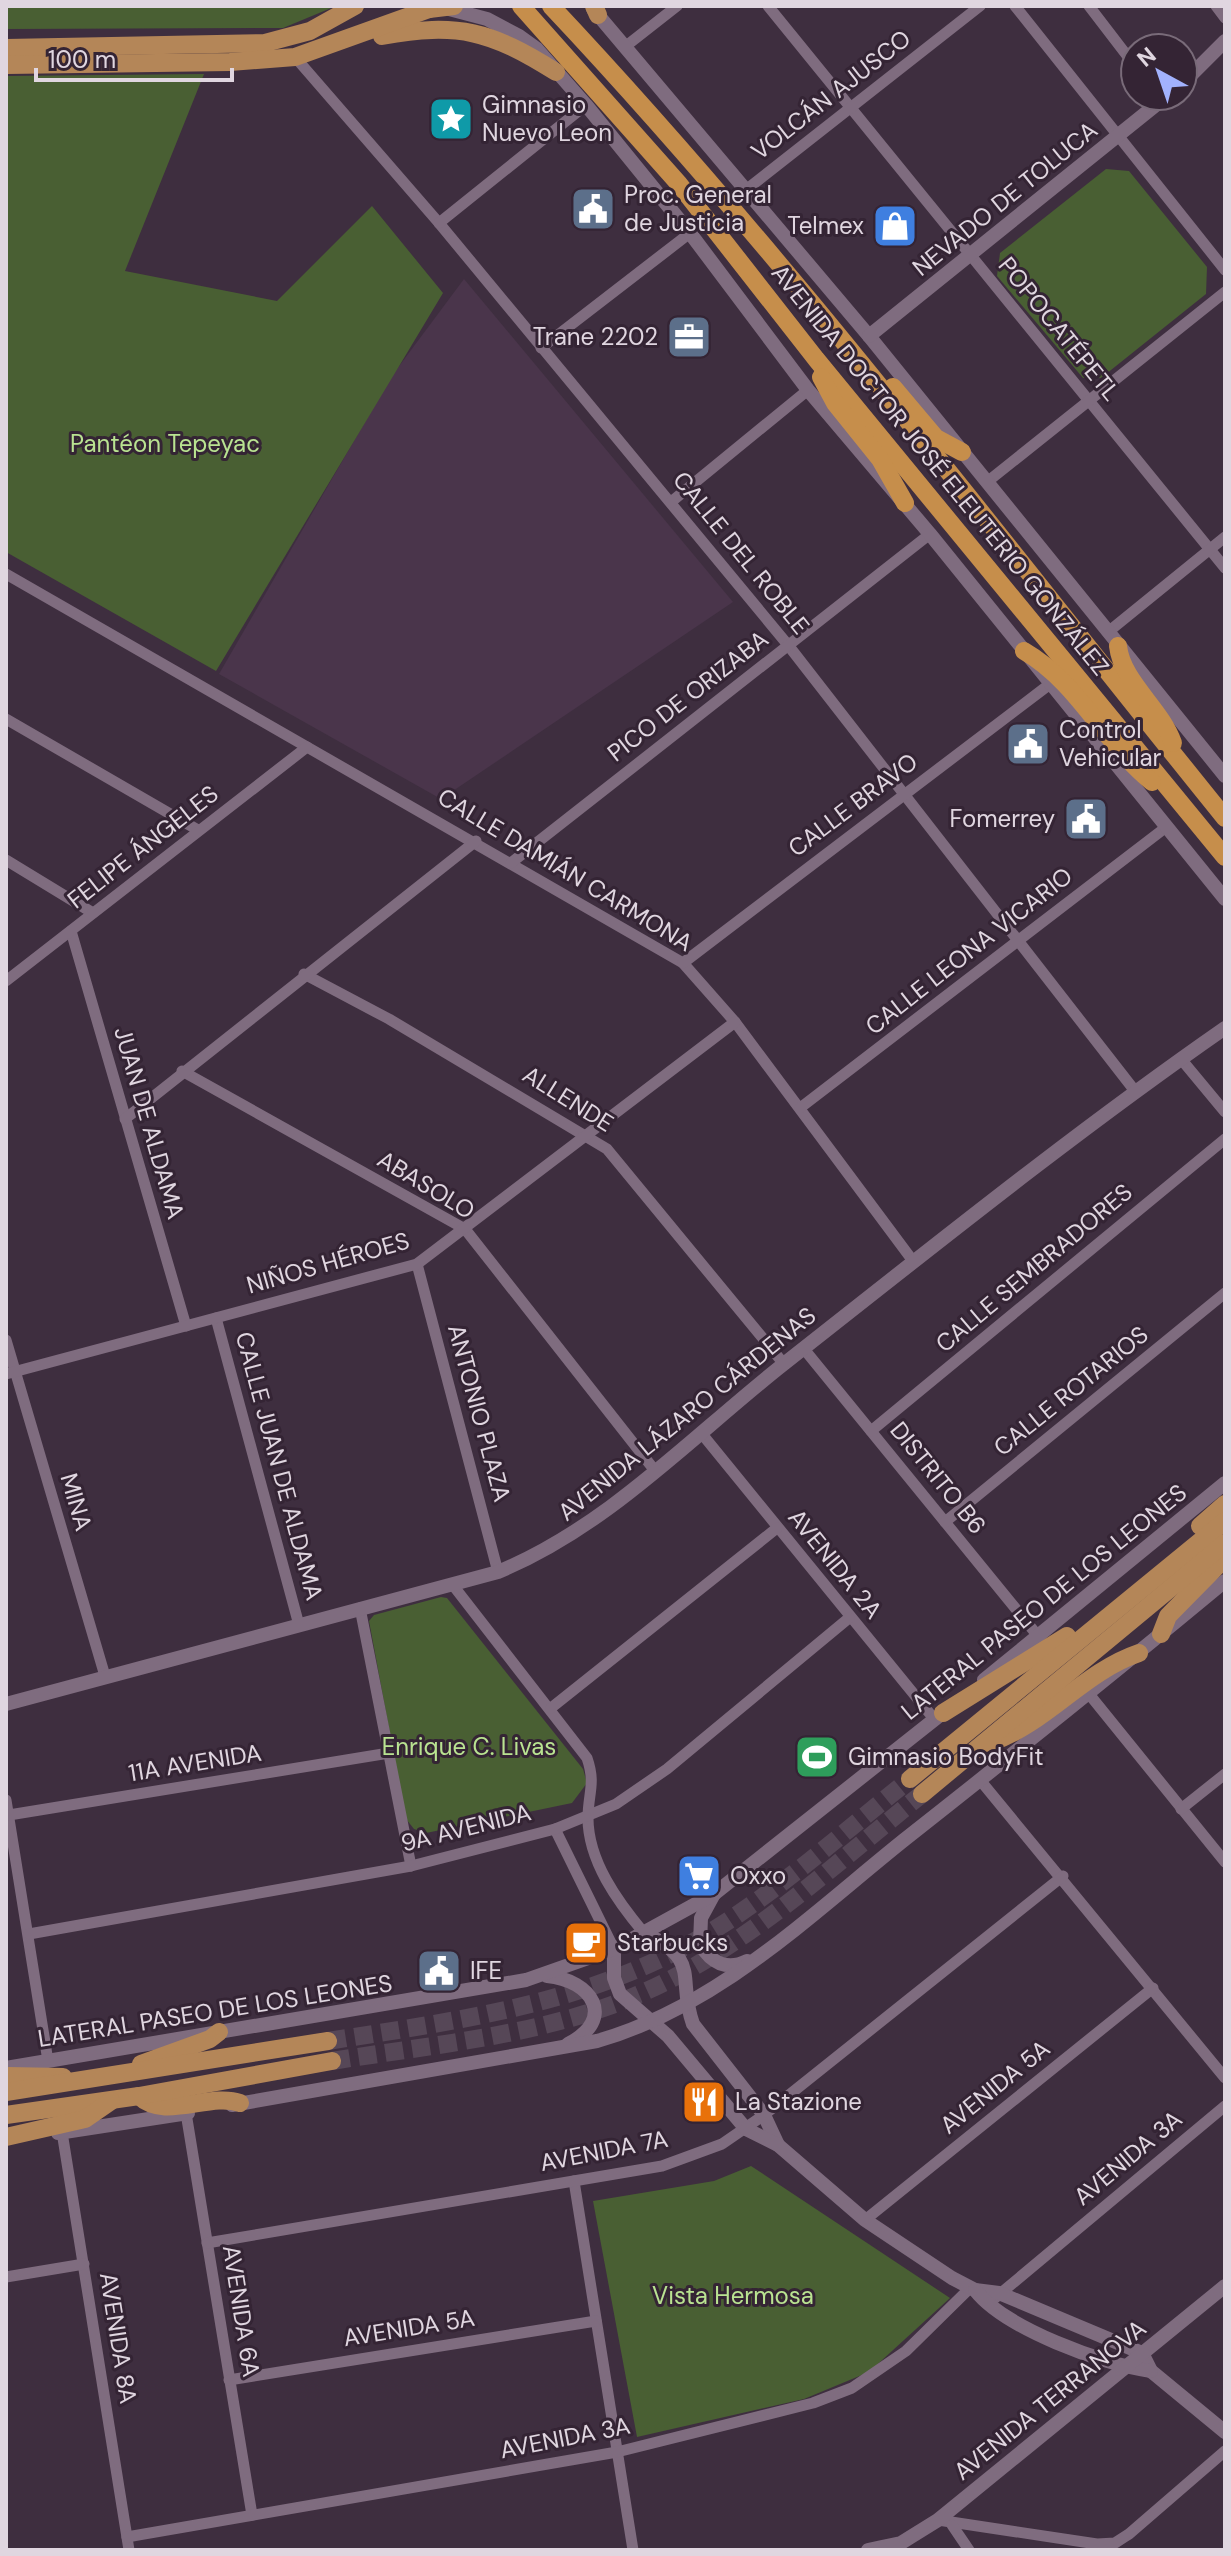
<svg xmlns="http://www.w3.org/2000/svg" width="1231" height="2556" viewBox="0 0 1231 2556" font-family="'DM Sans',sans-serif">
<rect width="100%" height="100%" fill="#3e2e3f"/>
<polygon fill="#4a354b" points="464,279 733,602 441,799 219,674 391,377"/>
<g fill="#495f33">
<polygon points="6,6 336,6 283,28 6,29"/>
<polygon points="204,74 125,271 277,301 372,206 443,293 216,671 6,552 6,76"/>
<polygon points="1106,169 1129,171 1207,267 1206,294 1101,378 1083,378 997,276 1000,253"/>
<polygon points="441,1597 447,1598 583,1769 587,1783 572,1803 426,1833 414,1829 406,1819 369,1621 374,1615"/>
<polygon points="751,2166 950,2298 869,2372 804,2399 637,2437 593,2201 714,2181"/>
</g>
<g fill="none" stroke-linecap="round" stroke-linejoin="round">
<g stroke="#564757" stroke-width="18" stroke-dasharray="18 9" stroke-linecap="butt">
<path d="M 328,2041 C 461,2020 595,2003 712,1931 C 782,1888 845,1831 910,1779"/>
<path d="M 332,2061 C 425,2046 523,2037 612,2005 C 731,1962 825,1872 922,1794"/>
</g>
<g stroke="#7f6c7f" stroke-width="11">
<polyline points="768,6 1225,568"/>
<polyline points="1015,6 1225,270"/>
<polyline points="1089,6 1135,66"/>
<polyline points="1216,6 1225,18"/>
<polyline points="626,46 677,6"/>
<polyline points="295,57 439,223 788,645 1135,1091"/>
<polyline points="747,189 980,6"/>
<polyline points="439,223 586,105"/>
<polyline points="541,348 690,233"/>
<polyline points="987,482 1225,292"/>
<polyline points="671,502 808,390"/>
<polyline points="6,574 683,963 735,1022 913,1261"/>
<polyline points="1108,632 1225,537"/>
<polyline points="6,719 198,830"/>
<polyline points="6,860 93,913"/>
<polyline points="511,863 930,534"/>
<polyline points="71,931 186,1326"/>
<polyline points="683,963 1050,684"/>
<polyline points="304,974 389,1019 607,1149 784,1364"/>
<polyline points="6,981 307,747"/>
<polyline points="1181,1059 1225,1112"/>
<polyline points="182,1071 465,1229 656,1472"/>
<polyline points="800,1108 1165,828"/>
<polyline points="125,1119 476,841"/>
<polyline points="417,1264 498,1572"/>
<polyline points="216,1318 299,1625"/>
<polyline points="6,1340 105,1676"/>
<polyline points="804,1349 1038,1636"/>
<polyline points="6,1374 417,1264 735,1022"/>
<polyline points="871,1431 1225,1139"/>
<polyline points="702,1434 935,1720"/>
<polyline points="945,1522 1225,1293"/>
<path d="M 452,1584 L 587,1758 C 596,1784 588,1793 588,1818 C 588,1861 618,1902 644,1933"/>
<polyline points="360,1608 411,1866"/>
<polyline points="1089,1694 1225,1862"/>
<polyline points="551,1708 777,1528"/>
<polyline points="980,1780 1225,2078"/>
<polyline points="6,1800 48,2061"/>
<polyline points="1181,1809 1225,1774"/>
<polyline points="9,1815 389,1753"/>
<polyline points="555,1829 614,1949"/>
<polyline points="29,1934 411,1866 555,1829 616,1804 667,1769 849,1618"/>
<polyline points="186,2113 252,2515"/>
<polyline points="62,2132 129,2550"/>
<polyline points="574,2181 633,2550"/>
<polyline points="865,2220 1153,1988"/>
<polyline points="207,2243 662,2166 722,2144 764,2115 1063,1876"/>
<polyline points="6,2277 84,2264"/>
<polyline points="995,2298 1225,2106"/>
<polyline points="229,2380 596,2321"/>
<polyline points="938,2520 1097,2544 1115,2543 1129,2534 1225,2451"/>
<polyline points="952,2525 969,2550"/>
<polyline points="127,2537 617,2452 813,2403 852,2388 906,2351 970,2288"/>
</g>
<g stroke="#7f6c7f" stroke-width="14">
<polyline points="449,9 487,19 519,36 537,49 586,105 690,233 808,390 930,534 1225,899"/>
<polyline points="593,9 869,336 1225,776"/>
<polyline points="1183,83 1225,41"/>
<polyline points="869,336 1167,96"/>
<polyline points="984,1680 1225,1483"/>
<path d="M 6,1704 L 498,1572 C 609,1526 692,1436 785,1363 C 930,1249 1074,1133 1225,1028"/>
<path d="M 714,1894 L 701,1918 L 700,1944 C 711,1963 727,1971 747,1961"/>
<path d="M 644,1933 C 703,1961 676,1977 693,2024 L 764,2115 L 778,2145"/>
<polyline points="614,1949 614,1978 620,1994 668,2036 746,2129 778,2145 865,2220 952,2278 975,2290 999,2293 1142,2353 1151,2371 1225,2432"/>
<path d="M 547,1976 C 592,1980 617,2019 568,2044"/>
<polyline points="6,2068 526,1980 614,1949 714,1894 949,1708"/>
<path d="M 232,2105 L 597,2041 C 717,2007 808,1917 904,1840 C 1012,1755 1119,1669 1225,1581"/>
<polyline points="58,2133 188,2113"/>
<path d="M 975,2290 C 1004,2328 1104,2365 1151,2371"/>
<polyline points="868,2550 901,2543 938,2520 1225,2286"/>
</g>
<g stroke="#b48658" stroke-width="18">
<polyline points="421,6 429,9 454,6"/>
<polyline points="594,6 598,15"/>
<path d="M 382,36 C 458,22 491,31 556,72"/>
<polyline points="6,48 265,43 310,31 355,6"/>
<polyline points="6,65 230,62 295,57 429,9"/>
<polyline points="1200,1526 1225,1504"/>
<polyline points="1161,1634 1168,1616 1225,1558"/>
<polyline points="943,1713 1067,1636"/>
<path d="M 990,1743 C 1047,1723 1083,1672 1139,1653"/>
<polyline points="910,1779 1225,1521"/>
<polyline points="922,1794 1225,1543"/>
<polyline points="141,2064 210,2039 219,2032"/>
<polyline points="6,2076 63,2077"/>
<polyline points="6,2092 328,2041"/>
<path d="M 139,2096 C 164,2121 210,2092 240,2103"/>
<polyline points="6,2115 139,2096 332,2061"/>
<polyline points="6,2137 85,2119 111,2101"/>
</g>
<g stroke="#c68e4b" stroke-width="18">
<polyline points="521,6 679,184 816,359 1225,857"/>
<path d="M 551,6 C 792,262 1004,545 1225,818"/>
<polyline points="821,377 835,403 880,459 905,503"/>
<polyline points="893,387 936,438 962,452"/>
<path d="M 1118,646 C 1122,682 1161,708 1173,743"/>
<path d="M 1024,651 C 1079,683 1104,743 1152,782"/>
</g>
</g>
<defs>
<g id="sight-square" transform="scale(2.3)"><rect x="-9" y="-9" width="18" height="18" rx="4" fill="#0f9aa8" stroke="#342434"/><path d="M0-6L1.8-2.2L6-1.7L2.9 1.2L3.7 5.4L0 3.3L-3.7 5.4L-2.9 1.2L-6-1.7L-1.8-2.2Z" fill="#fff"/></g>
<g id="civic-square" transform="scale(2.3)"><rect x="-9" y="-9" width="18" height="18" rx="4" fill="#5c6f8a" stroke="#342434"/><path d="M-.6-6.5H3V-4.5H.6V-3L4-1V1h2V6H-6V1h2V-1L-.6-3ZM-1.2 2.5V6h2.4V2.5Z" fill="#fff"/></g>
<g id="shop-square" transform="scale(2.3)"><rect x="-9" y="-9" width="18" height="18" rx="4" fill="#3f7fe0" stroke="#342434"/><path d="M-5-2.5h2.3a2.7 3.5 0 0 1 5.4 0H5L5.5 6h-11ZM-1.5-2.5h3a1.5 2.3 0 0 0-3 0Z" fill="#fff"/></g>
<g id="office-square" transform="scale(2.3)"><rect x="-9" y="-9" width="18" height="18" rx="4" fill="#5c6f8a" stroke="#342434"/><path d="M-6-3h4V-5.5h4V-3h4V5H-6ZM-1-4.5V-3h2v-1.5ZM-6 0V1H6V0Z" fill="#fff"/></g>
<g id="stadium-square" transform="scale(2.3)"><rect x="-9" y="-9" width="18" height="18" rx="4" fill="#2e9e5b" stroke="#342434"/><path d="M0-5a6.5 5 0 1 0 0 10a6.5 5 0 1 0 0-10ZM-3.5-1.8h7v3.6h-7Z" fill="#fff"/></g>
<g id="supermarket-square" transform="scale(2.3)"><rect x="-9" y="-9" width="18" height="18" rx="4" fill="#3f7fe0" stroke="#342434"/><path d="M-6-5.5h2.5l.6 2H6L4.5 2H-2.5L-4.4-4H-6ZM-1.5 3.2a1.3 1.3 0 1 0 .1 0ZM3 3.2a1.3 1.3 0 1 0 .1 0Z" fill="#fff"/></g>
<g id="cafe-square" transform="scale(2.3)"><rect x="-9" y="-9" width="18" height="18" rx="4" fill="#e8710a" stroke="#342434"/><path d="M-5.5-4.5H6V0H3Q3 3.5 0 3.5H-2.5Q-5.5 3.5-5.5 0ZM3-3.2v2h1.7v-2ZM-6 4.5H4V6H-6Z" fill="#fff"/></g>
<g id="restaurant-square" transform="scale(2.3)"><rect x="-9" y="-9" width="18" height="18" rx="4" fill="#e8710a" stroke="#342434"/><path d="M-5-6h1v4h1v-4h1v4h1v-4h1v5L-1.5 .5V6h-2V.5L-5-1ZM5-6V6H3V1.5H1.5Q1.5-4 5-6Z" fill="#fff"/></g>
</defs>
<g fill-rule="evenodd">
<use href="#sight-square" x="451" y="119"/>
<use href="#civic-square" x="593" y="209"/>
<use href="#shop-square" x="895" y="226"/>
<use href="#office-square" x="689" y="337"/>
<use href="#civic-square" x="1028" y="744"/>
<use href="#civic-square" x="1086" y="819"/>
<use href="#stadium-square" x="817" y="1757"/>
<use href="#supermarket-square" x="699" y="1876"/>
<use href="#cafe-square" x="586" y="1943"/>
<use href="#civic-square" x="439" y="1971"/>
<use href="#restaurant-square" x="704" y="2102"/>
</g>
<g text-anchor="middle" stroke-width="6" stroke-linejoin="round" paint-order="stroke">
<g font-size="24" fill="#e0d6e0" stroke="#342434">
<text transform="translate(831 95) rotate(-38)" y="8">VOLCÁN AJUSCO</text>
<text transform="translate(1005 199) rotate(-39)" y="8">NEVADO DE TOLUCA</text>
<text transform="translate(1059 329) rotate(51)" y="8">POPOCATÉPETL</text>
<text transform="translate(940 470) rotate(51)" y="8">AVENIDA DOCTOR JOSÉ ELEUTERIO GONZÁLEZ</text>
<text transform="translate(741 553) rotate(51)" y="8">CALLE DEL ROBLE</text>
<text transform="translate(688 696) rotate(-38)" y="8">PICO DE ORIZABA</text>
<text transform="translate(853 805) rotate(-37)" y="8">CALLE BRAVO</text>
<text transform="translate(143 847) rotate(-38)" y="8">FELIPE ÁNGELES</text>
<text transform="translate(565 870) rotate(31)" y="8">CALLE DAMIÁN CARMONA</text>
<text transform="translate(969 951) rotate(-38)" y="8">CALLE LEONA VICARIO</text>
<text transform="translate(568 1099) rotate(32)" y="8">ALLENDE</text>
<text transform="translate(149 1123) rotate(74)" y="8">JUAN DE ALDAMA</text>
<text transform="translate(426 1185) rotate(31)" y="8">ABASOLO</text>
<text transform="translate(328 1263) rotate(-16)" y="8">NIÑOS HÉROES</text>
<text transform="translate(1034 1268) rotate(-40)" y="8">CALLE SEMBRADORES</text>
<text transform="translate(1071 1391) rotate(-39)" y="8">CALLE ROTARIOS</text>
<text transform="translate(479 1413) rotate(75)" y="8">ANTONIO PLAZA</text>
<text transform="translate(687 1414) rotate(-39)" y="8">AVENIDA LÁZARO CÁRDENAS</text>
<text transform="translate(279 1466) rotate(75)" y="8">CALLE JUAN DE ALDAMA</text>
<text transform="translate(938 1478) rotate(51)" y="8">DISTRITO B6</text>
<text transform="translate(76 1502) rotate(74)" y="8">MINA</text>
<text transform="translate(835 1564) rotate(51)" y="8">AVENIDA 2A</text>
<text transform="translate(1044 1602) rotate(-39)" y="8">LATERAL PASEO DE LOS LEONES</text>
<text transform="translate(195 1763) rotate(-9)" y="8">11A AVENIDA</text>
<text transform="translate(466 1828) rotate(-14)" y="8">9A AVENIDA</text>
<text transform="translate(215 2011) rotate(-9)" y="8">LATERAL PASEO DE LOS LEONES</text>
<text transform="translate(995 2087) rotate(-39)" y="8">AVENIDA 5A</text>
<text transform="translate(604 2151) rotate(-11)" y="8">AVENIDA 7A</text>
<text transform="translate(1128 2158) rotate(-40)" y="8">AVENIDA 3A</text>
<text transform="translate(241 2311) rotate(81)" y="8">AVENIDA 6A</text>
<text transform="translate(409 2328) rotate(-9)" y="8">AVENIDA 5A</text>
<text transform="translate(118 2338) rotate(81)" y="8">AVENIDA 8A</text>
<text transform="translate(1050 2400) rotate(-39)" y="8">AVENIDA TERRANOVA</text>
<text transform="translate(565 2438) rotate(-11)" y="8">AVENIDA 3A</text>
</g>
<g font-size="24" fill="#e0d6e0" stroke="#342434" text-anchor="start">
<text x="482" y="113">Gimnasio<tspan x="482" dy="28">Nuevo Leon</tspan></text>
<text x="624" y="203">Proc. General<tspan x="624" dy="28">de Justicia</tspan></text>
<text x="864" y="234" text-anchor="end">Telmex</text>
<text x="658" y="345" text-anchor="end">Trane 2202</text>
<text x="1059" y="738">Control<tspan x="1059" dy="28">Vehicular</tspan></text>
<text x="1055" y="827" text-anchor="end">Fomerrey</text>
<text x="848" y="1765">Gimnasio BodyFit</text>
<text x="730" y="1884">Oxxo</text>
<text x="617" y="1951">Starbucks</text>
<text x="470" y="1979">IFE</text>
<text x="735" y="2110">La Stazione</text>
</g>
<g font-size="24" fill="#b9e391" stroke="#342434">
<text x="165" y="452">Pantéon Tepeyac</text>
<text x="469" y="1755">Enrique C. Livas</text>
<text x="733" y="2304">Vista Hermosa</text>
</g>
</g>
<rect width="1231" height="2556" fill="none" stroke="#e0d6e0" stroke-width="16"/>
<g transform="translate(1159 72) rotate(320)"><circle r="38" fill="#342434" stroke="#796b79" stroke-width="2"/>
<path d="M0-6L14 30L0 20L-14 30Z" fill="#a2b2fd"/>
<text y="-12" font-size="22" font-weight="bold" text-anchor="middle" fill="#e0d6e0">N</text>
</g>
<path d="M36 68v12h196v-12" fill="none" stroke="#e0d6e0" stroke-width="4"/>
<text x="48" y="68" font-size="24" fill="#e0d6e0" stroke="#342434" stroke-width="6" paint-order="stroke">100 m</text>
</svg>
